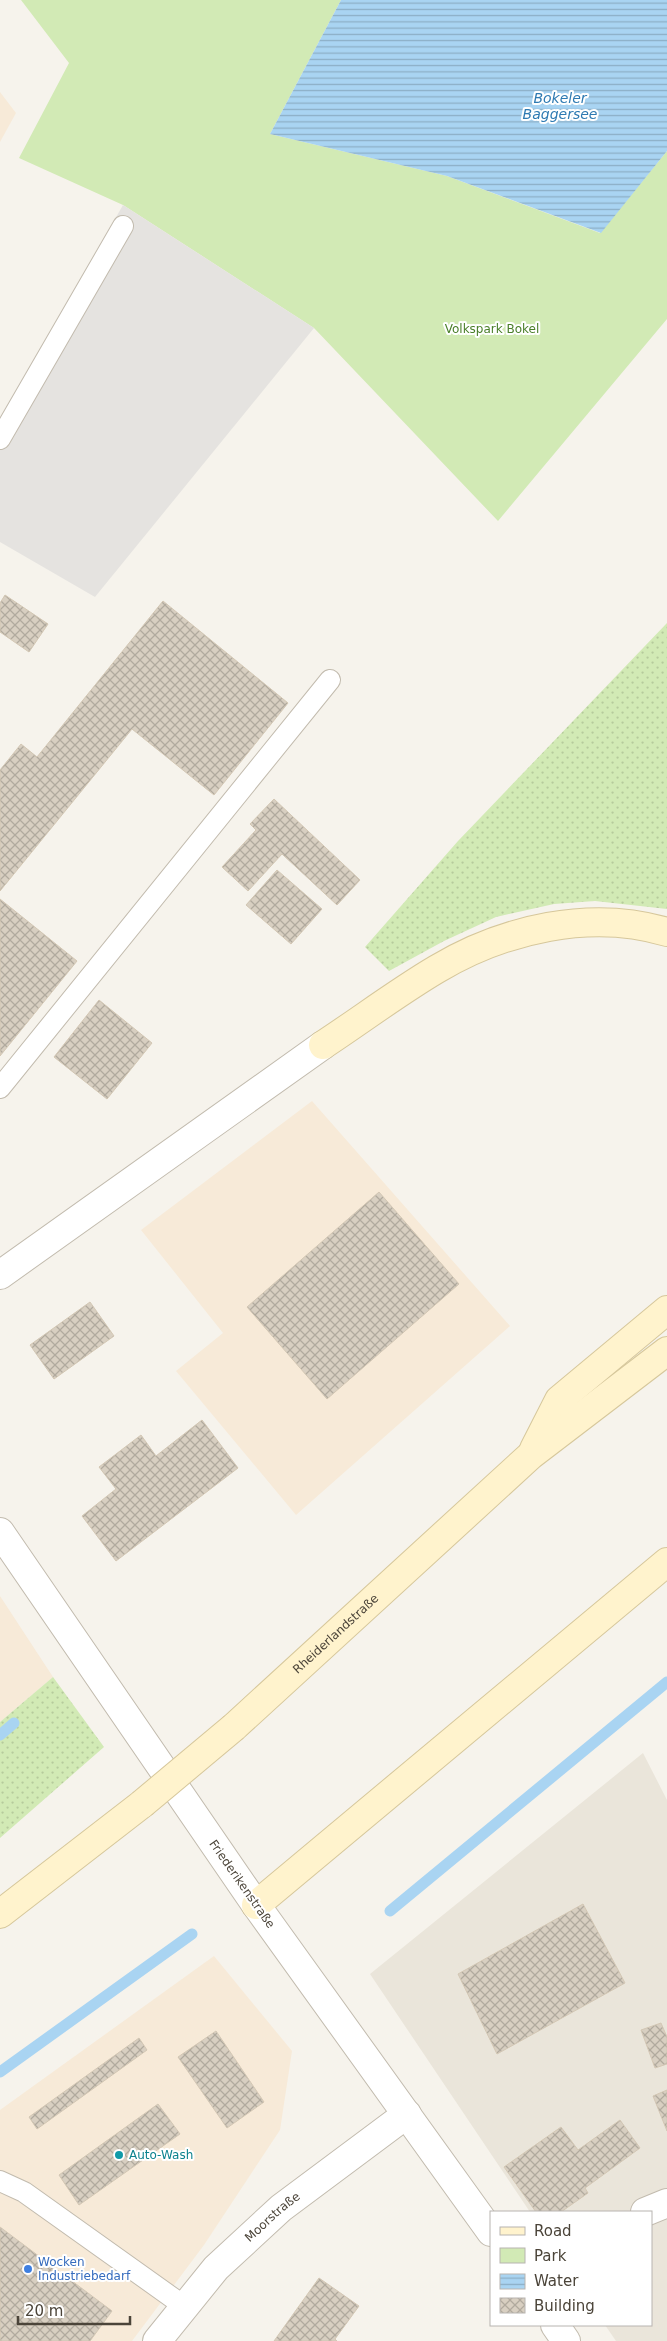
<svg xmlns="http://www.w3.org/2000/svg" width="667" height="2341" viewBox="0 0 667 2341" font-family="'DejaVu Sans',sans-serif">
<defs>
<pattern id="grass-dots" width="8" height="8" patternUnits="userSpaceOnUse" patternTransform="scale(1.25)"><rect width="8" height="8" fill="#d2eab5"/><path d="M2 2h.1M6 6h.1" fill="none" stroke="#b6ca9c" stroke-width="1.8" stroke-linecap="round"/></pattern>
<pattern id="water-rules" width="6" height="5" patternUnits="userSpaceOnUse" patternTransform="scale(1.25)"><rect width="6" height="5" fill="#a9d4f2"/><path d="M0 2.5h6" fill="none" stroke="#8caec5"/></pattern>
<pattern id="building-cross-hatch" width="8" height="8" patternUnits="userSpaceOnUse" patternTransform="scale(1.25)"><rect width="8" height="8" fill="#d8cfc1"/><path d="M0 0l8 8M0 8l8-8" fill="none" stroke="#b1aa9e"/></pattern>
</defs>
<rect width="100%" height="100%" fill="#f6f3ec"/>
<polygon fill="#eae5da" points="643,1753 667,1800 667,2341 616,2341 605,2325 651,2325 651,2212 530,2212 370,1974"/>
<g fill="#f7ead8">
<polygon points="0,92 16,113 0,142"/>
<polygon points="312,1101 510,1326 296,1515 176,1371 223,1333 141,1230"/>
<polygon points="0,1596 53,1677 0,1722"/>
<polygon points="214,1956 292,2051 280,2130 204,2245 132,2341 0,2341 0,2110"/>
</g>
<g fill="url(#grass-dots)">
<polygon points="667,623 667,909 595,901 554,904 496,917 444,941 389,971 365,947 458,841"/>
<polygon points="53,1677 104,1747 0,1838 0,1722"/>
</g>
<polygon fill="#d2eab5" points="21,0 341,0 270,134 447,176 600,233 667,151 667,319 498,521 314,328 123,205 19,158 69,63"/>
<polygon fill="#e5e3e0" points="123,205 314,328 95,597 0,542 0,421"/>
<polygon fill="url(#water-rules)" points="341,0 667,0 667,151 601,233 447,176 270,134"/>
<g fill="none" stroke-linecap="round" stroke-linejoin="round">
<g stroke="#a9d4f2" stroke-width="11">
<polyline points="0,1735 14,1723"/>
<polyline points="390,1911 667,1682"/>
<polyline points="0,2072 192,1934"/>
</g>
</g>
<g fill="url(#building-cross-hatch)" stroke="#d3c7b4">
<polygon points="5,595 48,624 29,652 0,632 0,603"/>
<polygon points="163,601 288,703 214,795 132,729 0,891 0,770 21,744 37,757"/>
<polygon points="274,799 360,880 337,905 282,854 248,891 222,867 256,830 250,824"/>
<polygon points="277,870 322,909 291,944 246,905"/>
<polygon points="0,899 77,961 0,1056"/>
<polygon points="99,1000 152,1043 107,1099 54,1057"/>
<polygon points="379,1192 459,1284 327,1399 247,1307"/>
<polygon points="90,1302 114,1336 54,1379 30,1345"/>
<polygon points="202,1420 238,1468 116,1561 82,1516 116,1489 99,1467 141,1435 156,1456"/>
<polygon points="583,1904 625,1983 497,2054 458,1974"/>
<polygon points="661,2023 667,2037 667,2064 655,2068 641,2030"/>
<polygon points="216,2031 264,2102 227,2128 178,2057"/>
<polygon points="139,2038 147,2050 37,2129 29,2117"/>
<polygon points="667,2090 667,2131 653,2096"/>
<polygon points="158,2104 180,2134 79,2205 59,2175"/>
<polygon points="620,2120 640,2148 585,2188 588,2193 561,2212 536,2212 504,2167 561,2127 578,2150"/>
<polygon points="0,2227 112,2311 90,2341 0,2341"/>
<polygon points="319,2278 359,2306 335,2339 337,2341 274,2341"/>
</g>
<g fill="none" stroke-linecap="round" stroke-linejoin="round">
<g stroke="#c2bbae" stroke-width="22">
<g id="service">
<polyline points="0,439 123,226"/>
<polyline points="0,1088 330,680"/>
<polyline points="0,2181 24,2192 184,2306"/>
</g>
</g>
<g stroke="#c2bbae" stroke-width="30">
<g id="minor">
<polyline points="256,1905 491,2232"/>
<polyline points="645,2212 667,2203"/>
<polyline points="555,2325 566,2341"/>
<path id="s1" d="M 157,2341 L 216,2268 L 281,2208 L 407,2114"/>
</g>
</g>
<g stroke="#c2bbae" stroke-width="30">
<g id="tertiary">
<polyline points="0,1275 323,1045"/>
<polyline points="0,1532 256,1905"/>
</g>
</g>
<g stroke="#d6c79b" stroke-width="30">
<g id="secondary">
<path d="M 323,1045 C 361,1020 398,992 437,969 C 504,929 591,909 667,932"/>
<polyline points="534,1449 559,1400 667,1310"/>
<path id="s2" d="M 234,1727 L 531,1455 L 667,1351"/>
<polyline points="256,1905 667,1562"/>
<polyline points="0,1914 142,1804"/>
</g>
</g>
<use href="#service" stroke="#fff" stroke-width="20"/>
<use href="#minor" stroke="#fff" stroke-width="28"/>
<use href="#tertiary" stroke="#fff" stroke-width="28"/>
<use href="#secondary" stroke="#fff3cd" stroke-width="28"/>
<g stroke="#d6c79b" stroke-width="30" stroke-linecap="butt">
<polyline id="secondary-bridge" points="142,1804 234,1727"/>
</g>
<use href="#secondary-bridge" stroke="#fff3cd" stroke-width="28"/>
</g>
<circle fill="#0f9aa8" stroke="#fff" stroke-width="2" cx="119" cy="2155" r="5"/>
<circle fill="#3f7fe0" stroke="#fff" stroke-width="2" cx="28" cy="2269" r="5"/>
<g text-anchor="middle" stroke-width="4" stroke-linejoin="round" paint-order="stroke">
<g font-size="12" fill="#4a7f2a" stroke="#fff">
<text x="492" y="333">Volkspark Bokel</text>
</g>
<g font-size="12" fill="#4b4439" stroke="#fff">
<text dy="4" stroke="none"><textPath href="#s2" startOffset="138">Rheiderlandstraße</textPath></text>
<text transform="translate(242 1884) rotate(55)" y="4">Friederikenstraße</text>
<text dy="4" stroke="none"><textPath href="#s1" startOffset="170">Moorstraße</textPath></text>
</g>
<g font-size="12" fill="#0d838f" stroke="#fff" text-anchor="start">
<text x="129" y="2159">Auto-Wash</text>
</g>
<g font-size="12" fill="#366cbe" stroke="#fff" text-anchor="start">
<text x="38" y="2266">Wocken<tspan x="38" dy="14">Industriebedarf</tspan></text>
</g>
<g font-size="14" font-style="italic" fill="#2e7ab2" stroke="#fff">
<text x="560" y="103">Bokeler<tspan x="560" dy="16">Baggersee</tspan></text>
</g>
</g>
<rect x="490" y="2211" width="162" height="115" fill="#ffffff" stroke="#b7b4b0"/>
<rect x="500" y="2227" width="25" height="8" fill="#fff3cd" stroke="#b7b4b0"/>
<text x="534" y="2236" font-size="15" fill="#4b4439">Road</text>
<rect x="500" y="2248" width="25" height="15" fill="#d2eab5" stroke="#b7b4b0"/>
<text x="534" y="2261" font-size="15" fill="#4b4439">Park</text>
<rect x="500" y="2274" width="25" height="15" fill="url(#water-rules)" stroke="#b7b4b0"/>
<text x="534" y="2286" font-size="15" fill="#4b4439">Water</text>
<rect x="500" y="2298" width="25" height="15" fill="url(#building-cross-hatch)" stroke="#b7b4b0"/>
<text x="534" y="2311" font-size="15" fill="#4b4439">Building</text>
<path d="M18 2316v8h112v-8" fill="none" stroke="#4b4439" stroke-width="2.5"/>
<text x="25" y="2316" font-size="15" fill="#4b4439" stroke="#ffffff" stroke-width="4" paint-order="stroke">20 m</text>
</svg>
